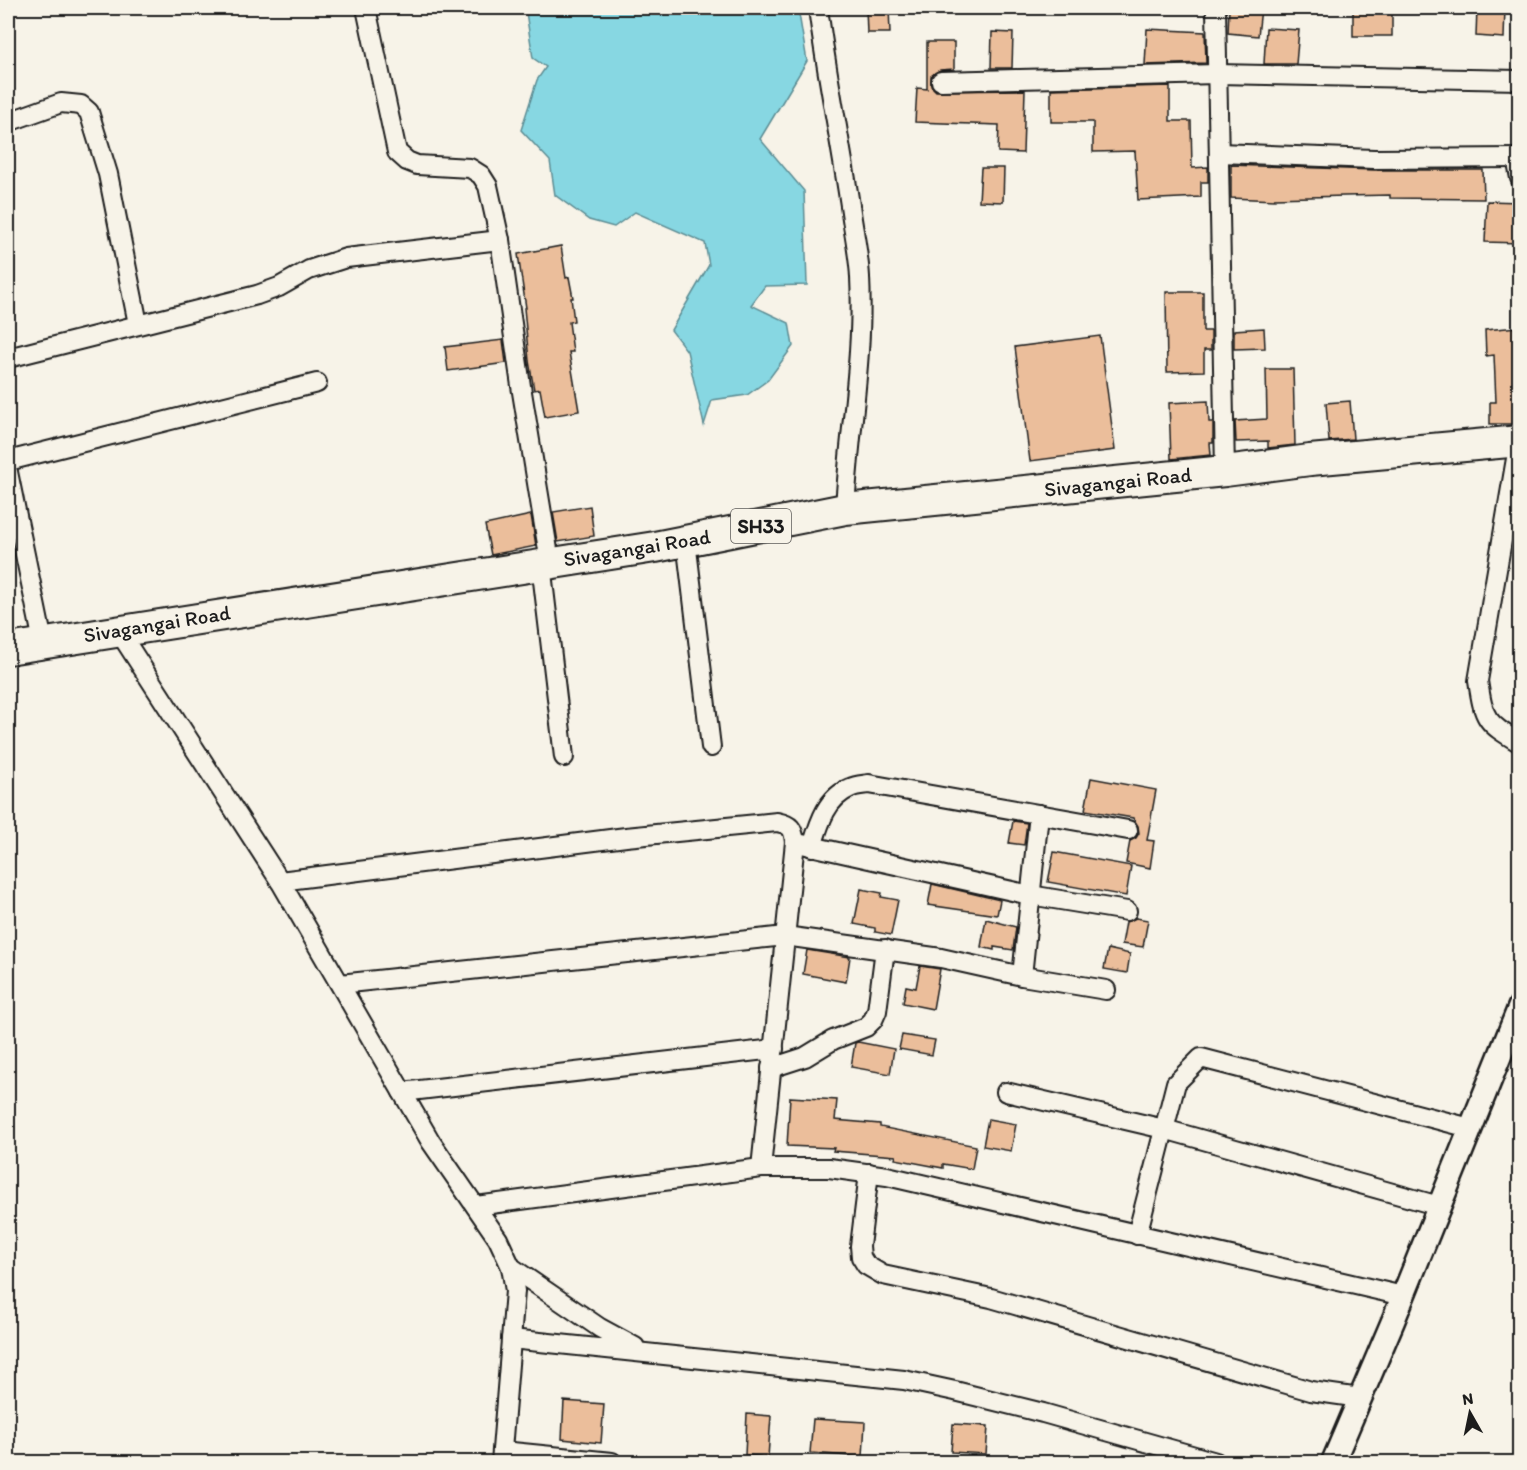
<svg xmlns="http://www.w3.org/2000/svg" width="1527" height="1470" viewBox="0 0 1527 1470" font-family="Itim,sans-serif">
<rect width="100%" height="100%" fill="#f7f3e8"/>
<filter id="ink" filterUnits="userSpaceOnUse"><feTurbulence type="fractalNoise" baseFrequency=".0167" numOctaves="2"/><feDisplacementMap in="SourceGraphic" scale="12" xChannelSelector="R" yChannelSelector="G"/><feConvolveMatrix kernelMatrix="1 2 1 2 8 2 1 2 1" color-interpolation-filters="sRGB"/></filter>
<g filter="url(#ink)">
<polygon fill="#87d7e2" stroke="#5c8c93" stroke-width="1.5" points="531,8 798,8 807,61 760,139 804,191 807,285 765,286 751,305 789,323 793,346 768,380 747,395 712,400 704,425 687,351 671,330 709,265 705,243 635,212 614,227 589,220 555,195 550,161 521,130 537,80 546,67 533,58 526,12"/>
<g fill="#ebbe9b" stroke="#1c1c1c" stroke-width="1.5">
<polygon points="866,8 889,8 890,33 867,33"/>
<polygon points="1229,8 1261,8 1258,36 1228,33"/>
<rect x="1353" y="8" width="39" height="28"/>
<polygon points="1477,8 1505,8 1504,38 1476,36"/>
<polygon points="1266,28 1299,30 1296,64 1264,64"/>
<polygon points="1147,29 1205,32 1206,63 1145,65"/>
<polygon points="992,32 1013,33 1012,68 991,68"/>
<polygon points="927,42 954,42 954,69 940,70 931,76 931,86 936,91 1025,90 1023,153 998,152 999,125 915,122 917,88 927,89"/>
<polygon points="1170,86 1170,121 1191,121 1192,168 1208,167 1208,182 1201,182 1201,197 1138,200 1135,151 1093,152 1093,122 1051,122 1051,89"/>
<polygon points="1231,165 1374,170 1483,170 1484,199 1390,198 1390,195 1344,196 1275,198 1275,200 1231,198"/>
<polygon points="981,168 1004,168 1003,202 979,201"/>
<polygon points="1487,201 1520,202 1520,243 1485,242"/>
<polygon points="561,246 566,278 569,277 573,298 571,298 574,321 569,322 573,352 569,352 579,411 545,417 540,389 534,390 529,361 524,308 526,308 518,254"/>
<polygon points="1166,292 1203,292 1203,331 1211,331 1211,350 1204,350 1204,371 1167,372"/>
<polygon points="1518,327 1520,424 1490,424 1490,402 1496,402 1494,355 1486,356 1485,330"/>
<polygon points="1264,328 1265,348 1234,349 1234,330"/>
<polygon points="1100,336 1115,450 1030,461 1015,347"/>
<polygon points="503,340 506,363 448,371 445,347"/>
<polygon points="1266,369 1293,369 1295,445 1268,448 1268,441 1236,442 1235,421 1267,419"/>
<polygon points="1208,401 1209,422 1213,422 1213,443 1210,443 1211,455 1171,459 1169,403"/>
<polygon points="1350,401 1353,439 1329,441 1326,403"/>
<polygon points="590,506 594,536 558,542 553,512"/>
<polygon points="531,515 536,546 491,555 485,525"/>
<polygon points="1091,778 1156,790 1147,840 1154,841 1150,868 1126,863 1130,841 1136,838 1139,833 1138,826 1133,818 1085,810"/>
<polygon points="1013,821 1027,823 1024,845 1009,843"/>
<polygon points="1054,852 1131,866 1126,896 1048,882"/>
<polygon points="932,884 1000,900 997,915 928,905"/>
<polygon points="861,889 882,893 881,897 898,900 891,935 875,932 875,928 854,924"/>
<polygon points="1136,918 1148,920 1143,947 1122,944 1126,922"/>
<polygon points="986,919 1016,927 1013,950 994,947 994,950 981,947"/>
<polygon points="1108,949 1130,954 1127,973 1104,969"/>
<polygon points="807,950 850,957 846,982 803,974"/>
<polygon points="920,966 940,969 933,1009 903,1003 906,986 916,988"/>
<polygon points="902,1035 935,1040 932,1055 899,1049"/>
<polygon points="858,1042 894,1049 890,1074 851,1067 855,1043"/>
<polygon points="790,1097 837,1100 835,1120 880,1124 880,1127 976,1146 972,1169 943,1164 943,1168 895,1159 896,1156 833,1151 834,1148 787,1146"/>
<polygon points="988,1119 1016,1124 1011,1151 983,1146"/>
<polygon points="564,1401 604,1404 601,1443 562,1439"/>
<polygon points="747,1414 771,1416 768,1457 745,1455"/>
<polygon points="813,1419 865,1422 863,1457 810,1453"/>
<polygon points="953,1424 988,1426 986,1454 951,1452"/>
</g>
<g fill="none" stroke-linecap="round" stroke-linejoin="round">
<g stroke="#1c1c1c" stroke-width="22">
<g id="minor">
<polyline points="366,8 397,152 407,161 417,165 470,168 481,175 488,186 500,240 521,386 550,562"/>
<path d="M 818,8 C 827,78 842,148 852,219 C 855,238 859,258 860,277 C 864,355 849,432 845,509"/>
<polyline points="1216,8 1225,471"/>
<polyline points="941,81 1217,74 1520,80"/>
<polyline points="8,122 61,103 81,105 89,112 108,174 138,324"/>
<polyline points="1219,153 1374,159 1520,158"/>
<polyline points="1516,158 1520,178"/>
<polyline points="8,358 257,295 279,287 309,270 346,258 500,240"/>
<path d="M 1519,441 L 1478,681 C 1484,720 1485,722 1520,743"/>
<polyline points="8,461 317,383"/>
<polyline points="8,472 43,642"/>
<polyline points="686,541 711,747"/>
<polyline points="541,564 564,757"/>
<polyline points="118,630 280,881 431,1142 498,1239 511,1267 515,1291 501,1462"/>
<polyline points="802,844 1030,895 1127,911"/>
<path d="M 812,847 C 819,824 826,798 850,788 C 856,785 863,785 869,784 L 1128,830"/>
<path d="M 280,881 L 626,837 L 777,822 C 791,825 793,828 795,842 L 761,1168"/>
<polyline points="1022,976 1039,814"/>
<polyline points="340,984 785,936 941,958 1022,976 1106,990"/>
<polyline points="771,1068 805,1057 833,1040 866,1027 873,1020 877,1011 885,949"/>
<polyline points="402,1092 774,1049"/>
<polyline points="1006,1092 1164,1129 1439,1206"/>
<polyline points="869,1173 860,1246 861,1257 866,1265 883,1275 991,1298 1311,1391 1360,1398"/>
<polyline points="476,1206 761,1168 829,1168 887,1176 1403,1296"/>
<polyline points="1137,1235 1176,1083 1201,1058 1470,1128"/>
<polyline points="511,1267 600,1328 635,1347"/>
<polyline points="511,1339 904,1380 955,1391 1043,1413 1216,1462"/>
<polyline points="502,1451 612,1462"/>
</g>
</g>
<g stroke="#1c1c1c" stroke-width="27">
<polyline id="tertiary" points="1333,1462 1393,1321 1520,1006"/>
</g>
<g stroke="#1c1c1c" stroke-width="34">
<polyline id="primary" points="8,649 655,547 845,509 1225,471 1310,460 1520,441"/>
</g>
<use href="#minor" stroke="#f7f3e8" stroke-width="18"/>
<use href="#tertiary" stroke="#f7f3e8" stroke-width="22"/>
<use href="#primary" stroke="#f7f3e8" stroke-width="30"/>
</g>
</g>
<g text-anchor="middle" stroke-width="4.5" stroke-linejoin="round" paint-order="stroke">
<rect fill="#f7f3e8" stroke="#5e5c59" stroke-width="1.5" x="731" y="509" width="60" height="34" rx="4.5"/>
<g font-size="20" font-weight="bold" fill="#1c1c1c">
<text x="761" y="533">SH33</text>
</g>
<g font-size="21" fill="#1c1c1c" stroke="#f7f3e8">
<text transform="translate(1118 482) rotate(-6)" y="7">Sivagangai Road</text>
<text transform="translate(637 548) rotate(-9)" y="7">Sivagangai Road</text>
<text transform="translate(157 624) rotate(-9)" y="7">Sivagangai Road</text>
</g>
</g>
<rect width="1527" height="1470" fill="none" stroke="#f7f3e8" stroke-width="30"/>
<rect x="15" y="15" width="1497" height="1440" fill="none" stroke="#1c1c1c" stroke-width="2" filter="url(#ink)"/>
<g transform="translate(1470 1413) rotate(351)" stroke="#f7f3e8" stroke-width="4.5" paint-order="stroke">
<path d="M0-4.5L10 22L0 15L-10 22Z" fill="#1c1c1c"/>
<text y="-9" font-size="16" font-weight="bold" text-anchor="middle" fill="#1c1c1c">N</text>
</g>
</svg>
